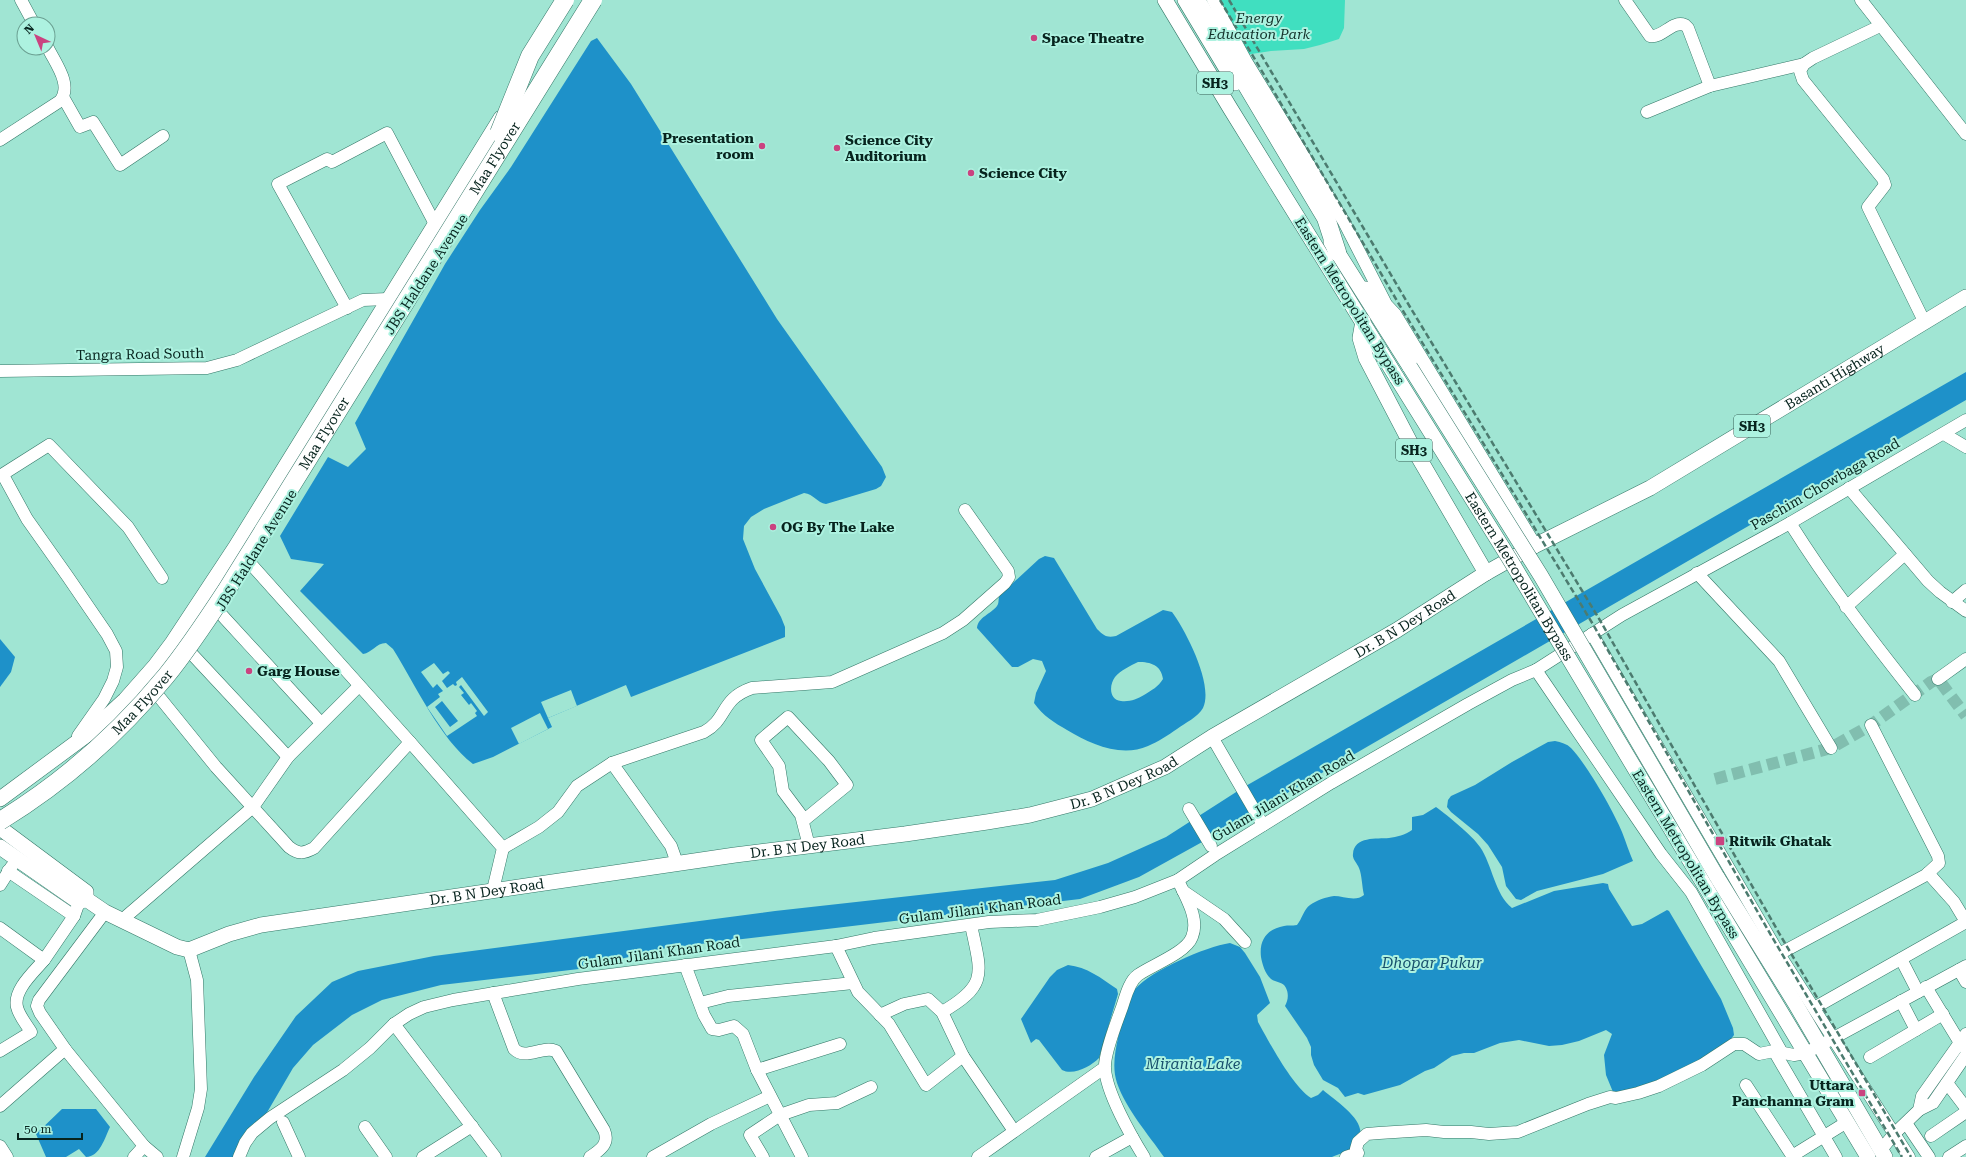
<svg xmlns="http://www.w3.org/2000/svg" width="1966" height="1157" viewBox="0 0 1966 1157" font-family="'Roboto Serif',serif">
<rect width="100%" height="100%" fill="#a0e5d3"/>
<polygon fill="#40dfc0" points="1214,0 1345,0 1344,28 1339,39 1320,45 1304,49 1271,51 1245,55"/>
<g fill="#1e91c9" fill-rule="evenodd">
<path d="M 597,38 L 631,84 L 777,319 L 882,467 L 886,477 L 881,486 L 876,489 L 826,504 C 817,503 814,494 804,493 L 764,509 L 751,517 L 744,526 L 743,539 L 755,569 L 781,617 L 785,627 L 785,637 L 631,697 L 626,685 L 548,718 L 552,727 L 493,757 L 473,764 C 440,739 415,684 393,649 L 386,643 C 376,643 372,653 363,654 L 300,591 L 324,564 L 291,559 L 280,536 L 328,457 L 348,467 L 366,449 L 355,423 L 445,264 L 480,210 L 511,167 L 591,41 Z"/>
<polygon points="1966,372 1966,400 1213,836 1139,877 1080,899 666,948 579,969 441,985 382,1000 352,1015 313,1045 293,1068 241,1157 205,1157 254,1077 296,1016 332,982 358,971 434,956 775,911 1055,880 1108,863 1166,837 1244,787"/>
<path d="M 1045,556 L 1054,558 L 1097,629 C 1104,636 1107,638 1116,636 L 1163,610 L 1172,612 C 1186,631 1214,685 1203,708 C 1198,717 1185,723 1177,729 C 1168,735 1158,742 1148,746 C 1121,758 1090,744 1067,730 C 1055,723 1043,716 1034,703 L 1036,693 L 1046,671 L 1042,661 L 1033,659 L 1018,667 L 1012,667 L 977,628 C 978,617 991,614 997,606 C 1000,602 997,598 1001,594 L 1039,559 ZM 1138,662 C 1151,662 1161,665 1163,679 C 1158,687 1152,690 1144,695 C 1137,699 1130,702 1121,701 C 1109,700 1109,685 1115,677 C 1121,670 1130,666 1138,662 Z"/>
<polygon points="0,639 15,657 11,672 0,687"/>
<path d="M 1555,741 C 1561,742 1567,744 1571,748 C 1587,765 1613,810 1622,832 C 1626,842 1629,852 1633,861 L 1603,874 L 1537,891 L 1521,900 L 1516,899 L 1506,886 L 1502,867 L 1488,845 L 1478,834 L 1451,812 L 1447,807 L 1448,800 L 1451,796 L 1475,785 L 1512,762 L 1548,742 Z"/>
<path d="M 1436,807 C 1448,816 1472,835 1480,847 C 1492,864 1495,895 1512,908 L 1554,891 L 1603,883 L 1608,884 L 1609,889 L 1632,926 L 1642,924 L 1667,910 L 1669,911 L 1721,999 L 1733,1028 L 1734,1035 L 1731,1039 L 1686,1070 L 1623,1095 L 1613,1092 L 1606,1075 L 1604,1055 L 1612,1034 L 1606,1030 L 1579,1041 L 1562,1045 L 1549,1046 L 1519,1040 L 1500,1043 L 1474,1053 L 1464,1053 L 1452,1056 L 1434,1068 L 1425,1071 L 1400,1085 L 1364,1095 L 1358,1093 L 1345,1097 L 1338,1088 L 1323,1080 L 1314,1065 L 1311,1055 L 1311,1047 L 1307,1038 L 1285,1006 C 1288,1001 1289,994 1286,988 C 1283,981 1276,983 1271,979 C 1265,974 1262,963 1261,957 C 1259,940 1267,929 1284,926 C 1288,925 1292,926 1297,925 C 1302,919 1304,909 1310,905 C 1317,900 1326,897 1334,896 C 1343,896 1356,902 1364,895 C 1362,887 1362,875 1359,868 C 1357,863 1352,859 1353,854 C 1354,836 1377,839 1389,838 C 1397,837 1405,835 1412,830 L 1412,817 L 1423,815 Z"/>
<path d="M 1230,943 L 1240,947 L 1245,953 L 1260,977 L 1270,1003 L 1257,1015 L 1258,1022 C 1269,1042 1293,1087 1311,1098 L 1318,1095 L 1323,1090 C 1338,1103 1378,1127 1352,1148 C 1347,1152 1338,1154 1332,1157 L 1164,1157 C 1148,1134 1126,1109 1117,1083 C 1112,1068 1115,1052 1118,1038 C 1121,1022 1125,1002 1135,989 C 1152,970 1205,947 1230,943 Z"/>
<path d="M 1068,965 C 1087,967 1101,978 1117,989 L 1118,994 L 1099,1058 C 1091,1066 1074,1076 1062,1070 L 1039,1040 L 1036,1039 L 1031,1043 L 1021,1019 L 1050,977 L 1057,970 Z"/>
<path d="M 62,1109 L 96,1109 L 110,1127 C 105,1137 100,1157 86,1157 L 79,1149 L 66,1157 L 46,1157 L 36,1134 Z"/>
</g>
<g fill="#a0e5d3" fill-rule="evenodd">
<path d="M 434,663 L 443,674 L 448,671 L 450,673 L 442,681 L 447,688 L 453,684 L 455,686 L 457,685 L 456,682 L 462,677 L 488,712 L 484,716 L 461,685 L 459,687 L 464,693 L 461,695 L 469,705 L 471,703 L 477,711 L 475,713 L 477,716 L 447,736 L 427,707 L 440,697 L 438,694 L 443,691 L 437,684 L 433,688 L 421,672 ZM 442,701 L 458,721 L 450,727 L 435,707 Z"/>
<polygon points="571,690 577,706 548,718 541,702"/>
<polygon points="540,713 548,729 519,744 511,728"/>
</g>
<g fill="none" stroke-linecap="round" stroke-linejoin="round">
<polyline stroke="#81beaf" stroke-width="12" stroke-dasharray="12 6" stroke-linecap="butt" points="1715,779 1831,748 1871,725 1931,682 1938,679 1966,716"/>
<g stroke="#337767" stroke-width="13">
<g id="minor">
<polyline points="21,0 34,24"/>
<polyline points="1213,0 1246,61 1344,222 1385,302"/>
<path d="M 1625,0 L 1650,36 C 1663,38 1672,20 1685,25 L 1688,28 L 1710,86"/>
<polyline points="1861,0 1966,134"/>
<polyline points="1880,26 1813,58 1804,64 1800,71 1803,80 1883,179 1885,185 1868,207 1924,321"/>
<polyline points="63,97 80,127 93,122 120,165 163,136"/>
<polyline points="1647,112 1710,86 1804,64"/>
<path d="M 0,140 L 60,101 C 73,85 55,63 48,48"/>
<polyline points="347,308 278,184 327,159 332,162 387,133 435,224"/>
<polyline points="0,371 207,368 237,360 363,300 388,299 395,303"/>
<polyline points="1944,434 1966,447"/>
<polyline points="3,475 27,519 68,577 107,634 116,651 117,667 113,681 104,699 78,736"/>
<polyline points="0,476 49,445 128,527 162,578"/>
<polyline points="1849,488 1928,581 1940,592 1966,611"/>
<path d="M 1790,523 C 1829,585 1870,638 1915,695"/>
<polyline points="249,562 410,742"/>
<polyline points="1697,573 1779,661 1831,748"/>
<polyline points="1952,602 1966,590"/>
<polyline points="1846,607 1905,554"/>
<polyline points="219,612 321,723"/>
<polyline points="1592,634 1779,954 1909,1157"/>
<polyline points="190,652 288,757"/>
<polyline points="1536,670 1661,854 1691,892 1781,1051"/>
<polyline points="1938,679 1966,659"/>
<path d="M 156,693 L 216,767 L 289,847 C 298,854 303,854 314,848 L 410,742 L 503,848 L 493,890"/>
<polyline points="1212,737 1263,825"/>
<polyline points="612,763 671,846 677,863"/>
<polyline points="1189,809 1211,846"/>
<polyline points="803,821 847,785 829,761 788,717 761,740 779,766 783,791 801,815 809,846"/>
<path d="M 503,848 L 539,827 L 558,812 L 577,786 L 612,763 L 704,732 C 728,719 720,699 752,688 L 832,682 L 943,633 L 963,620 L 1005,583 L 1009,577 L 1008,571 L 965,510"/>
<polyline points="8,871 74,916"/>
<polyline points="0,885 12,866"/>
<polyline points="1183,891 1224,919 1245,942"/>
<polyline points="105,912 39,1000 37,1006 40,1013 65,1049 144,1146 157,1157"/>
<polyline points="122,920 253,807 288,757 359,686"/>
<polyline points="0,928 44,960 74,916 79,902"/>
<polyline points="836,946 858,992 889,1024 926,1085 963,1056 1014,1131"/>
<polyline points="1772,956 1779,954 1926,875 1939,863 1938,856 1871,725"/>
<polyline points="1901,959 1918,992"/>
<polyline points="685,965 704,1015 712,1029 719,1030 734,1026 743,1034 757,1070 802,1157"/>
<polyline points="1959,970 1966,982"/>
<polyline points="1926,987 1960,1043 1965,1048"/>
<path d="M 493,993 L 514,1049 C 526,1061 542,1045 556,1051 L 604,1130 C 610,1144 600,1150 590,1157"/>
<polyline points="1901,1001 1916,1030"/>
<polyline points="700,1003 728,996 853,983"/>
<polyline points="1814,1008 1966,922 1954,902 1928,873"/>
<path d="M 942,1012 C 989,985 981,973 971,925"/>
<polyline points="880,1015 904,1004 928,999 942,1012 963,1056"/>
<polyline points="394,1024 495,1157"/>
<path d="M 0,1051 L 31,1032 C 27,1025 19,1016 17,1007 C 13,990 34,972 44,960"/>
<polyline points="1774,1051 1836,1157"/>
<polyline points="1870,1057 1943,1014"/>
<polyline points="757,1070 840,1044"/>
<polyline points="1947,1083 1966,1108"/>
<polyline points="1746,1085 1793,1157"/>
<polyline points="0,1106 65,1049"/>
<polyline points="1919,1110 1933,1103 1966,1055"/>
<polyline points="283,1122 299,1157"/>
<polyline points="1906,1123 1929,1157"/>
<polyline points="365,1127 386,1157"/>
<polyline points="1931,1136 1966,1112"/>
<polyline points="0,1146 7,1157"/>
<polyline points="1881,1150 1894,1134 1919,1110 1922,1096 1966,1034"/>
<polyline points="1792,1156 1847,1122"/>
<polyline points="134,1157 144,1146"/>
<polyline points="183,1157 198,1108 201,1089 197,980 189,950"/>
<polyline points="239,1157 245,1143 252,1133 270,1118 343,1070 370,1048 394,1024 409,1014 424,1007 453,1000 578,979 836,946 874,938 989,922 1037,920 1100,907 1135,897 1178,880 1215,855 1331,783 1468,704 1512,680 1536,670 1622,615 1790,523 1966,420"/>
<polyline points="423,1157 472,1126"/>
<polyline points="653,1157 711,1124 770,1096"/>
<polyline points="763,1157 750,1135 780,1115 809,1105 837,1103 871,1087"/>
<polyline points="978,1157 1104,1068"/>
<polyline points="1096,1157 1132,1137"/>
<path d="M 1144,1157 C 1131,1136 1106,1092 1105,1068 C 1104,1054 1116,1024 1121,1010 C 1125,1000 1128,982 1138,975 C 1152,965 1186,953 1192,937 C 1200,918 1185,897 1178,880"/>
<polyline points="1346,1157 1358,1153 1356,1149 1358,1142 1367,1134 1379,1133 1426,1130 1444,1132 1471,1132 1489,1134 1518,1132 1588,1104 1610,1097 1616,1098 1638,1093 1659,1086 1702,1065 1734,1044 1744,1044 1759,1054 1774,1051 1794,1055 1806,1053 1966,966"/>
<polyline points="1949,1157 1966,1146"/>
</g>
</g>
<g stroke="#337767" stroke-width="16">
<g id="major">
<polyline points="1165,0 1230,108 1397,378"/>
<polyline points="1185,0 1235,83"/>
<polyline points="1331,242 1410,367"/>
<polyline points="1366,289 1378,298 1394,315 1534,546"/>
<polyline points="1363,321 1360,338 1366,358 1412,446 1486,573"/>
<polyline points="0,799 88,734 125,700 155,666 173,642 235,548 501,118"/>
<polyline points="0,828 86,892 86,899"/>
<polyline points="0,847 79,902 86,899"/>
<polyline points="1717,877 1795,1003 1885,1157"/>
<polyline points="1705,886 1868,1157"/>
<path id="s1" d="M 86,899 L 105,912 L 177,947 L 189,950 L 229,934 L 261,925 L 735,855 L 905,834 L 987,822 L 1030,815 L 1092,799 L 1165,767 L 1212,737 L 1397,630 L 1486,573 L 1534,546 L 1650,488 L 1966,297"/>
</g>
</g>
<g stroke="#337767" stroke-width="19">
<polyline id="highway" points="1196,0 1326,218 1337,252"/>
</g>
<use href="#minor" stroke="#fff" stroke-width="12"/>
<use href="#major" stroke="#fff" stroke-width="15"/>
<use href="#highway" stroke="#fff" stroke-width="18"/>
<g stroke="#4c7b6f" stroke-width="2.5" stroke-dasharray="6 3" stroke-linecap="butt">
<polyline points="1220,0 1403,311 1594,626 1772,937 1902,1157"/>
<polyline points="1229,0 1410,307 1601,622 1779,933 1911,1157"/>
</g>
<g stroke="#337767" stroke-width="16" stroke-linecap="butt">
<g id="major-bridge">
<polyline points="1410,367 1541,576 1717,877"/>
<path id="s2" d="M 1397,378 L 1509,558 L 1705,886"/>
</g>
</g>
<g stroke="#337767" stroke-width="19" stroke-linecap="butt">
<g id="highway-bridge">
<polyline points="499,133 530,56 565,0"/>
<path id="s3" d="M 0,821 C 62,783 120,732 166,676 C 188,649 207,620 226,591 L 593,0"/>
</g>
</g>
<use href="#major-bridge" stroke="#fff" stroke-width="15"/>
<use href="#highway-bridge" stroke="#fff" stroke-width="18"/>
</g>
<g fill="#ca4380" stroke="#adf2e0" stroke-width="1.5">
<circle cx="1034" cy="38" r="4"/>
<circle cx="762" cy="146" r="4"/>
<circle cx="837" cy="148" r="4"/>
<circle cx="971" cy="173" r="4"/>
<circle cx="773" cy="527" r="4"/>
<circle cx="249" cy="671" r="4"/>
<rect x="1715" y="836" width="10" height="10" rx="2"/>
<rect x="1858" y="1089" width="8" height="8" rx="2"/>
</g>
<g text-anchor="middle" stroke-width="4" stroke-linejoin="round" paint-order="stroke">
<g fill="#adf2e0" stroke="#396258" stroke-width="1">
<rect x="1197" y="72" width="36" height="22" rx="3"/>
<rect x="1734" y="415" width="36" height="22" rx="3"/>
<rect x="1396" y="439" width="36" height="22" rx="3"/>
</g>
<g font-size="13" font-weight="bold" fill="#07241e">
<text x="1215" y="88">SH3</text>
<text x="1752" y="431">SH3</text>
<text x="1414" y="455">SH3</text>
</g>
<g font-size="14" font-style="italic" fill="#13312a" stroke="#adf2e0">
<text x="1259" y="23">Energy<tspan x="1259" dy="16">Education Park</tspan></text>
</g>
<g font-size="14" font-weight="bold" fill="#07241e" stroke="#adf2e0" text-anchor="start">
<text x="1042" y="43">Space Theatre</text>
<text x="754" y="143" text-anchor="end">Presentation<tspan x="754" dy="16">room</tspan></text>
<text x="845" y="145">Science City<tspan x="845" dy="16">Auditorium</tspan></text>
<text x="979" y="178">Science City</text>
<text x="781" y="532">OG By The Lake</text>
<text x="257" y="676">Garg House</text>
<text x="1729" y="846">Ritwik Ghatak</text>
<text x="1854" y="1090" text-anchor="end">Uttara<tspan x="1854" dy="16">Panchanna Gram</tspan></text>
</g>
<g font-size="14" fill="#07241e" stroke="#adf2e0">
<text dy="5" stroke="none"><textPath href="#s3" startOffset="835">Maa Flyover</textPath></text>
<text transform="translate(426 274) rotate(-57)" y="5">JBS Haldane Avenue</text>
<text transform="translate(1350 301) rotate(58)" y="5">Eastern Metropolitan Bypass</text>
<text transform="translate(140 354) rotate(-1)" y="5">Tangra Road South</text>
<text dy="5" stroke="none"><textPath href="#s1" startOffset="1888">Basanti Highway</textPath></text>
<text dy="5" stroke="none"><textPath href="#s3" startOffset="511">Maa Flyover</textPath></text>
<text transform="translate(1825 484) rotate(-30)" y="5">Paschim Chowbaga Road</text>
<text transform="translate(256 550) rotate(-58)" y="5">JBS Haldane Avenue</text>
<text dy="5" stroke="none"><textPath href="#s2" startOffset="233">Eastern Metropolitan Bypass</textPath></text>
<text dy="5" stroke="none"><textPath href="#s1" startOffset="1392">Dr. B N Dey Road</textPath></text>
<text dy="5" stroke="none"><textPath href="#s3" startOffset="186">Maa Flyover</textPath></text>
<text dy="5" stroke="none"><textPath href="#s1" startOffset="1068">Dr. B N Dey Road</textPath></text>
<text transform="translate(1283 796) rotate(-31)" y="5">Gulam Jilani Khan Road</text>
<text dy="5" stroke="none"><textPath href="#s1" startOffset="744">Dr. B N Dey Road</textPath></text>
<text transform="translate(1686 854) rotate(59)" y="5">Eastern Metropolitan Bypass</text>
<text dy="5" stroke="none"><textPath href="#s1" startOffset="420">Dr. B N Dey Road</textPath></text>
<text transform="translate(980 909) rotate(-7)" y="5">Gulam Jilani Khan Road</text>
<text transform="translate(659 953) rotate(-8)" y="5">Gulam Jilani Khan Road</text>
</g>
<g font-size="15" font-style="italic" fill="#174f6d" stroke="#adf2e0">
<text x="1432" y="968">Dhopar Pukur</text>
<text x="1193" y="1069">Mirania Lake</text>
</g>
</g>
<g transform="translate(36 36) rotate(316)"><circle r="19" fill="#adf2e0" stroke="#6ba092"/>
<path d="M0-3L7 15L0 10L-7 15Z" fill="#ca4380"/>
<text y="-6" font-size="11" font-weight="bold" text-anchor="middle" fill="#07241e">N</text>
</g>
<path d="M18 1133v6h64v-6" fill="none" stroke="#07241e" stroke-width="2"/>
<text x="24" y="1133" font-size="12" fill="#07241e" stroke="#adf2e0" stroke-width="3" paint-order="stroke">50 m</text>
</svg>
